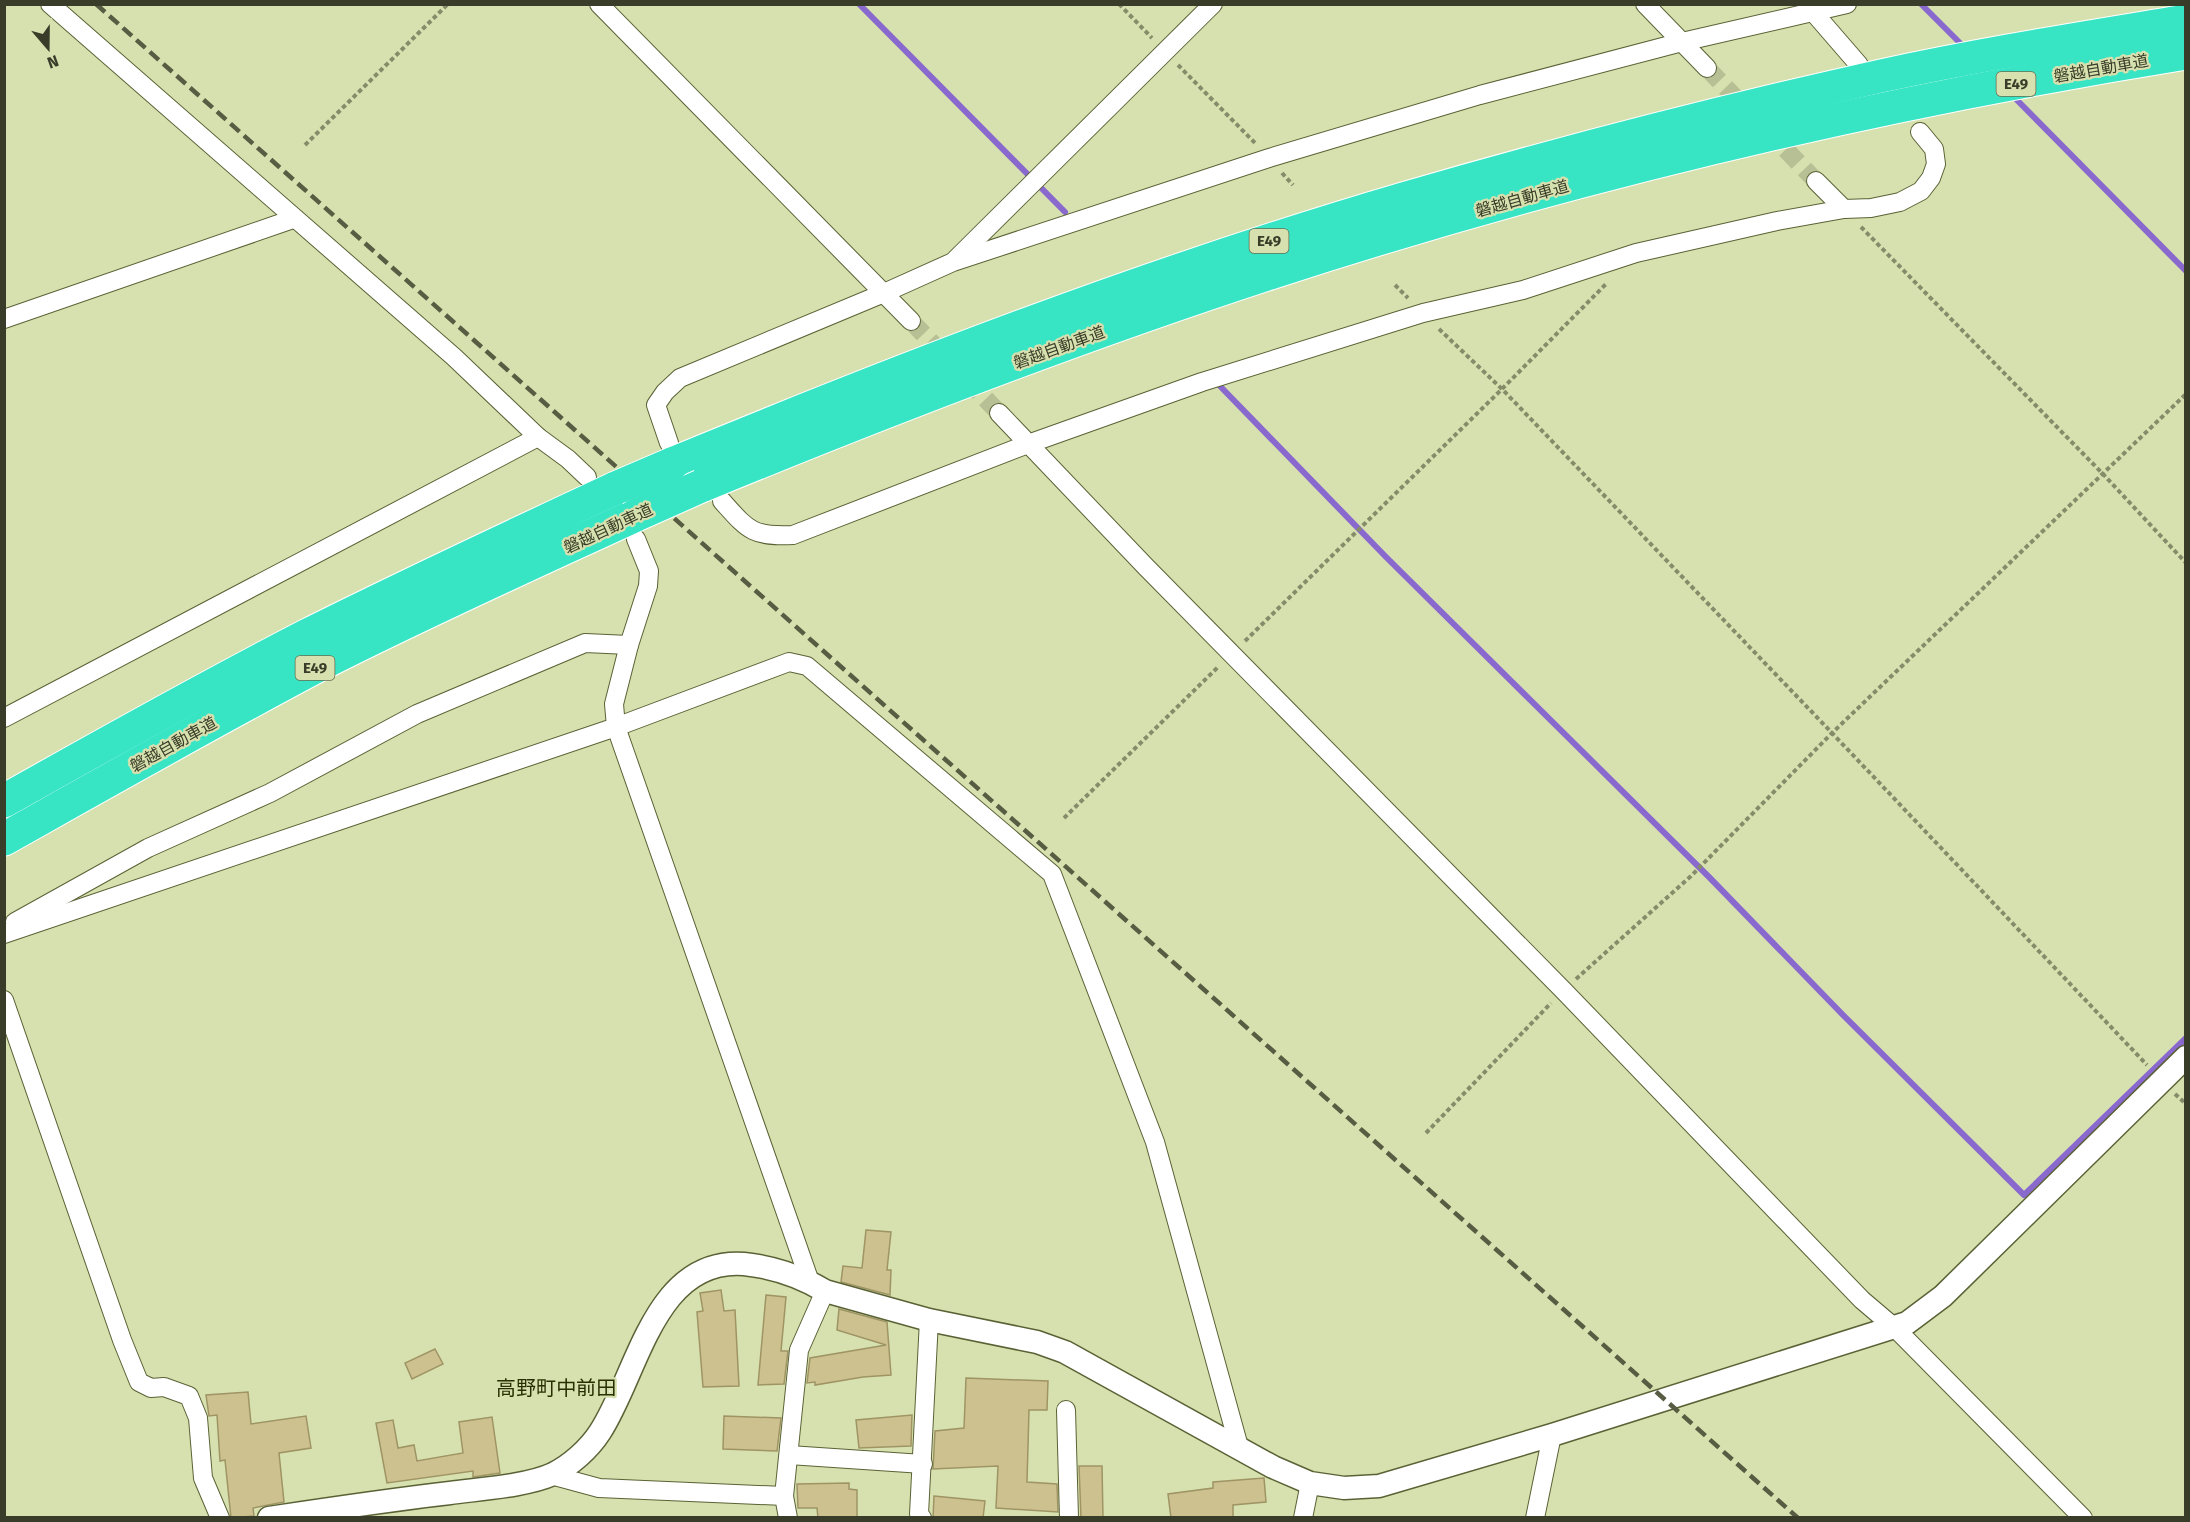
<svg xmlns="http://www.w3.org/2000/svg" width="2190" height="1522" viewBox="0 0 2190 1522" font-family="'Fira Sans','Noto Sans JP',sans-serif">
<rect width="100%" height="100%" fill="#d7e1af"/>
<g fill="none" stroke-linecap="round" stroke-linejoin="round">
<g stroke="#8a69ce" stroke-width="6">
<polyline points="859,4 1065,212"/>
<polyline points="1921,4 1964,47"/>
<polyline points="2011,94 2186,271"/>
<polyline points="1218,384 1386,557 1709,877 1845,1017 2024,1195 2186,1038"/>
</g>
</g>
<g fill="#cdc190" stroke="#9f9464" stroke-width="1.5">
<polygon points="866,1230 891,1232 887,1270 891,1270 890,1295 841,1282 843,1266 862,1268"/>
<polygon points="721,1290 724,1311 735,1310 739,1386 703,1387 697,1312 703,1311 700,1293"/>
<polygon points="766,1295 786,1297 781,1351 788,1351 784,1384 758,1385"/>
<polygon points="839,1309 887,1322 891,1375 863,1377 815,1385 815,1382 807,1383 810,1358 886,1345 837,1330"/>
<polygon points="435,1349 443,1364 412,1379 405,1363"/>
<polygon points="966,1378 1048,1381 1047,1410 1029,1410 1027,1482 1057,1484 1058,1512 996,1508 998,1466 933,1469 935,1431 964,1428"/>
<polygon points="248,1392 251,1424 306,1416 311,1448 279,1453 284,1502 253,1508 254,1516 231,1518 225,1460 220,1461 217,1415 209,1416 206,1395"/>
<polygon points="912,1415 911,1446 859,1448 856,1420"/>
<polygon points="724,1416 781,1418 777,1451 723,1449"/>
<polygon points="492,1417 500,1473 473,1477 473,1471 387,1483 376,1423 393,1420 398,1448 414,1445 417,1461 463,1453 459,1422"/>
<polygon points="1079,1466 1102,1466 1103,1518 1081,1518"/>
<polygon points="1264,1478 1266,1502 1233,1505 1233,1518 1171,1518 1168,1494 1213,1488 1213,1482"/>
<polygon points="849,1483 849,1489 857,1490 857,1518 818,1518 817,1508 798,1508 797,1484"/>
<polygon points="934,1496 985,1501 983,1518 933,1518"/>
</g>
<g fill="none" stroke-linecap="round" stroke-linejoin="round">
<g stroke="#b7c094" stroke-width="18" stroke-dasharray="18 9" stroke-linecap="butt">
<polyline points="1707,68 1748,111"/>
<polyline points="1767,130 1816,181"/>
<polyline points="911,321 999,413"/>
</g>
<g stroke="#5a6235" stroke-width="20">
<g id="minor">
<polyline points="50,4 454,357 538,437 568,459 587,477"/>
<polyline points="599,4 911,321"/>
<polyline points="1645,4 1707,68"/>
<polyline points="1814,13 1859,65"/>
<polyline points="1816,181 1844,209"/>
<polyline points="956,259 1213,4"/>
<polyline points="4,319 293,219"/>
<polyline points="999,413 1146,567 1564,991 1862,1300 1895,1328 2083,1518"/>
<polyline points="669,443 656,405 665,392 680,378 884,293 953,262 1269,158 1480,95 1682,42 1847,4"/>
<path d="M 722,501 C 748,530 752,537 793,535 L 1028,444 L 1202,382 L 1423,313 L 1523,290 L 1636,253 L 1777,221 L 1844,209 L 1871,208 L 1900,202 L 1921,191 L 1931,178 L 1936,164 L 1934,149 L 1920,132"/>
<polyline points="636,539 649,571 648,586 629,645 614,704 616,727 810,1282"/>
<polyline points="4,718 538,437"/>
<polyline points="15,922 148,848 270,793 417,714 585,643 629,645"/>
<polyline points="4,934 616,727 789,662 807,666 1052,874 1155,1142 1239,1447"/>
<polyline points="4,1000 122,1340 139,1382 151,1388 164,1387 189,1396 198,1418 203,1478 220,1518"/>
<polyline points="1066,1410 1069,1518"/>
<polyline points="789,1455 923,1464"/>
<polyline points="551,1475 599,1488 784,1496"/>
<polyline points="788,1518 784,1496 799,1350 825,1291"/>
<polyline points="922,1518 919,1514 929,1320"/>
<polyline points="1303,1518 1310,1483"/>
<polyline points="1535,1518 1552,1435"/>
</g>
</g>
<g stroke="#5a6235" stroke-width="25">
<path id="tertiary" d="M 269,1518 C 329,1509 390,1500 450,1493 C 479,1489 527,1486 553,1474 C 571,1465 589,1449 600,1432 C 638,1374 654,1257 744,1264 C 773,1267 800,1276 825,1291 L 929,1320 L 1037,1342 L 1065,1352 L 1273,1467 L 1310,1483 L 1344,1488 L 1379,1486 L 1552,1435 L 1907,1323 L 1943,1296 L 2186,1057"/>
</g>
<g stroke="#fff" stroke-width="35">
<g id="motorway">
<path d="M 672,464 C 912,365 1154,272 1403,199 C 1561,153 1720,112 1881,76 C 1981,54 2084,38 2186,21"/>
<path d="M 701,486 C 888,409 1077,336 1270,273 C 1568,176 1876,103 2186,53"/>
<path d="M 4,801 C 105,744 205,688 308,635 C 410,584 513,536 616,488"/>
<path d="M 4,839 C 109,780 213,721 319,665 C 423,612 530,564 636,515"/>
</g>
</g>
<g stroke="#868c6a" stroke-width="4" stroke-dasharray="4.5 3" stroke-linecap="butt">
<polyline points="1119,4 1152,38"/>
<polyline points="1178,65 1255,143"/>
<polyline points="305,145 448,4"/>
<polyline points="1282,173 1293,185"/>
<polyline points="1861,227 2102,473 2186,563"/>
<polyline points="1395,285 1408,298"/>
<polyline points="1439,329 1502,389 1832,733 2147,1065"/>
<polyline points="1245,641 1502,389 1606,284"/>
<polyline points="1064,818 1218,667"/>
<polyline points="1576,979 1691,876 1832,733 2186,394"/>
<polyline points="2175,1094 2186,1104"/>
<polyline points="1426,1133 1551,1003"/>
</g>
<use href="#minor" stroke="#fff" stroke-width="18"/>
<use href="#tertiary" stroke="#fff" stroke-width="22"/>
<use href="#motorway" stroke="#37e5c5" stroke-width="33"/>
<polyline stroke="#585c42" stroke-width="4.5" stroke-dasharray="12 6" stroke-linecap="butt" points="96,4 1798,1518"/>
<g stroke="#fff" stroke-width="35" stroke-linecap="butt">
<g id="motorway-bridge">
<polyline points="616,488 672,464"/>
<polyline points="636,515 701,486"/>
</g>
</g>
<use href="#motorway-bridge" stroke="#37e5c5" stroke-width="33"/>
</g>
<g text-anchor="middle" stroke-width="4.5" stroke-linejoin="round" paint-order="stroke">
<g fill="#d7e1af" stroke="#686e50" stroke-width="1.5">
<rect x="1996.5" y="72" width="39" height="24" rx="4.5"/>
<rect x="1249.5" y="229" width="39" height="24" rx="4.5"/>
<rect x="295.5" y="656" width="39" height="24" rx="4.5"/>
</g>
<g font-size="15" font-weight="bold" fill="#393c28">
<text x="2016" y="89">E49</text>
<text x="1269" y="246">E49</text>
<text x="315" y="673">E49</text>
</g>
<g font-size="16" fill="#393c28" stroke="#d7e1af">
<text transform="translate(2101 68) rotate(-10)" y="6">磐越自動車道</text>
<text transform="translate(1522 198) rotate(-16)" y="6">磐越自動車道</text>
<text transform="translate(1059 347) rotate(-20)" y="6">磐越自動車道</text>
<text transform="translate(608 528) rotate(-25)" y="6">磐越自動車道</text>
<text transform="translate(173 744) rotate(-29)" y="6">磐越自動車道</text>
</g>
<g font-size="20" fill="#292f00" stroke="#d7e1af">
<text x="556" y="1395">高野町中前田</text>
</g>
</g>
<rect width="2190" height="1522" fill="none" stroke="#393c28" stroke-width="12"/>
<g transform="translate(48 48) rotate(160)" stroke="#d7e1af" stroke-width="4.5" paint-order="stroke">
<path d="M0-4.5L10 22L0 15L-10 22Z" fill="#393c28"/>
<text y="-9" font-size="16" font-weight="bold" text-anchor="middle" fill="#393c28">N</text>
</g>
</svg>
